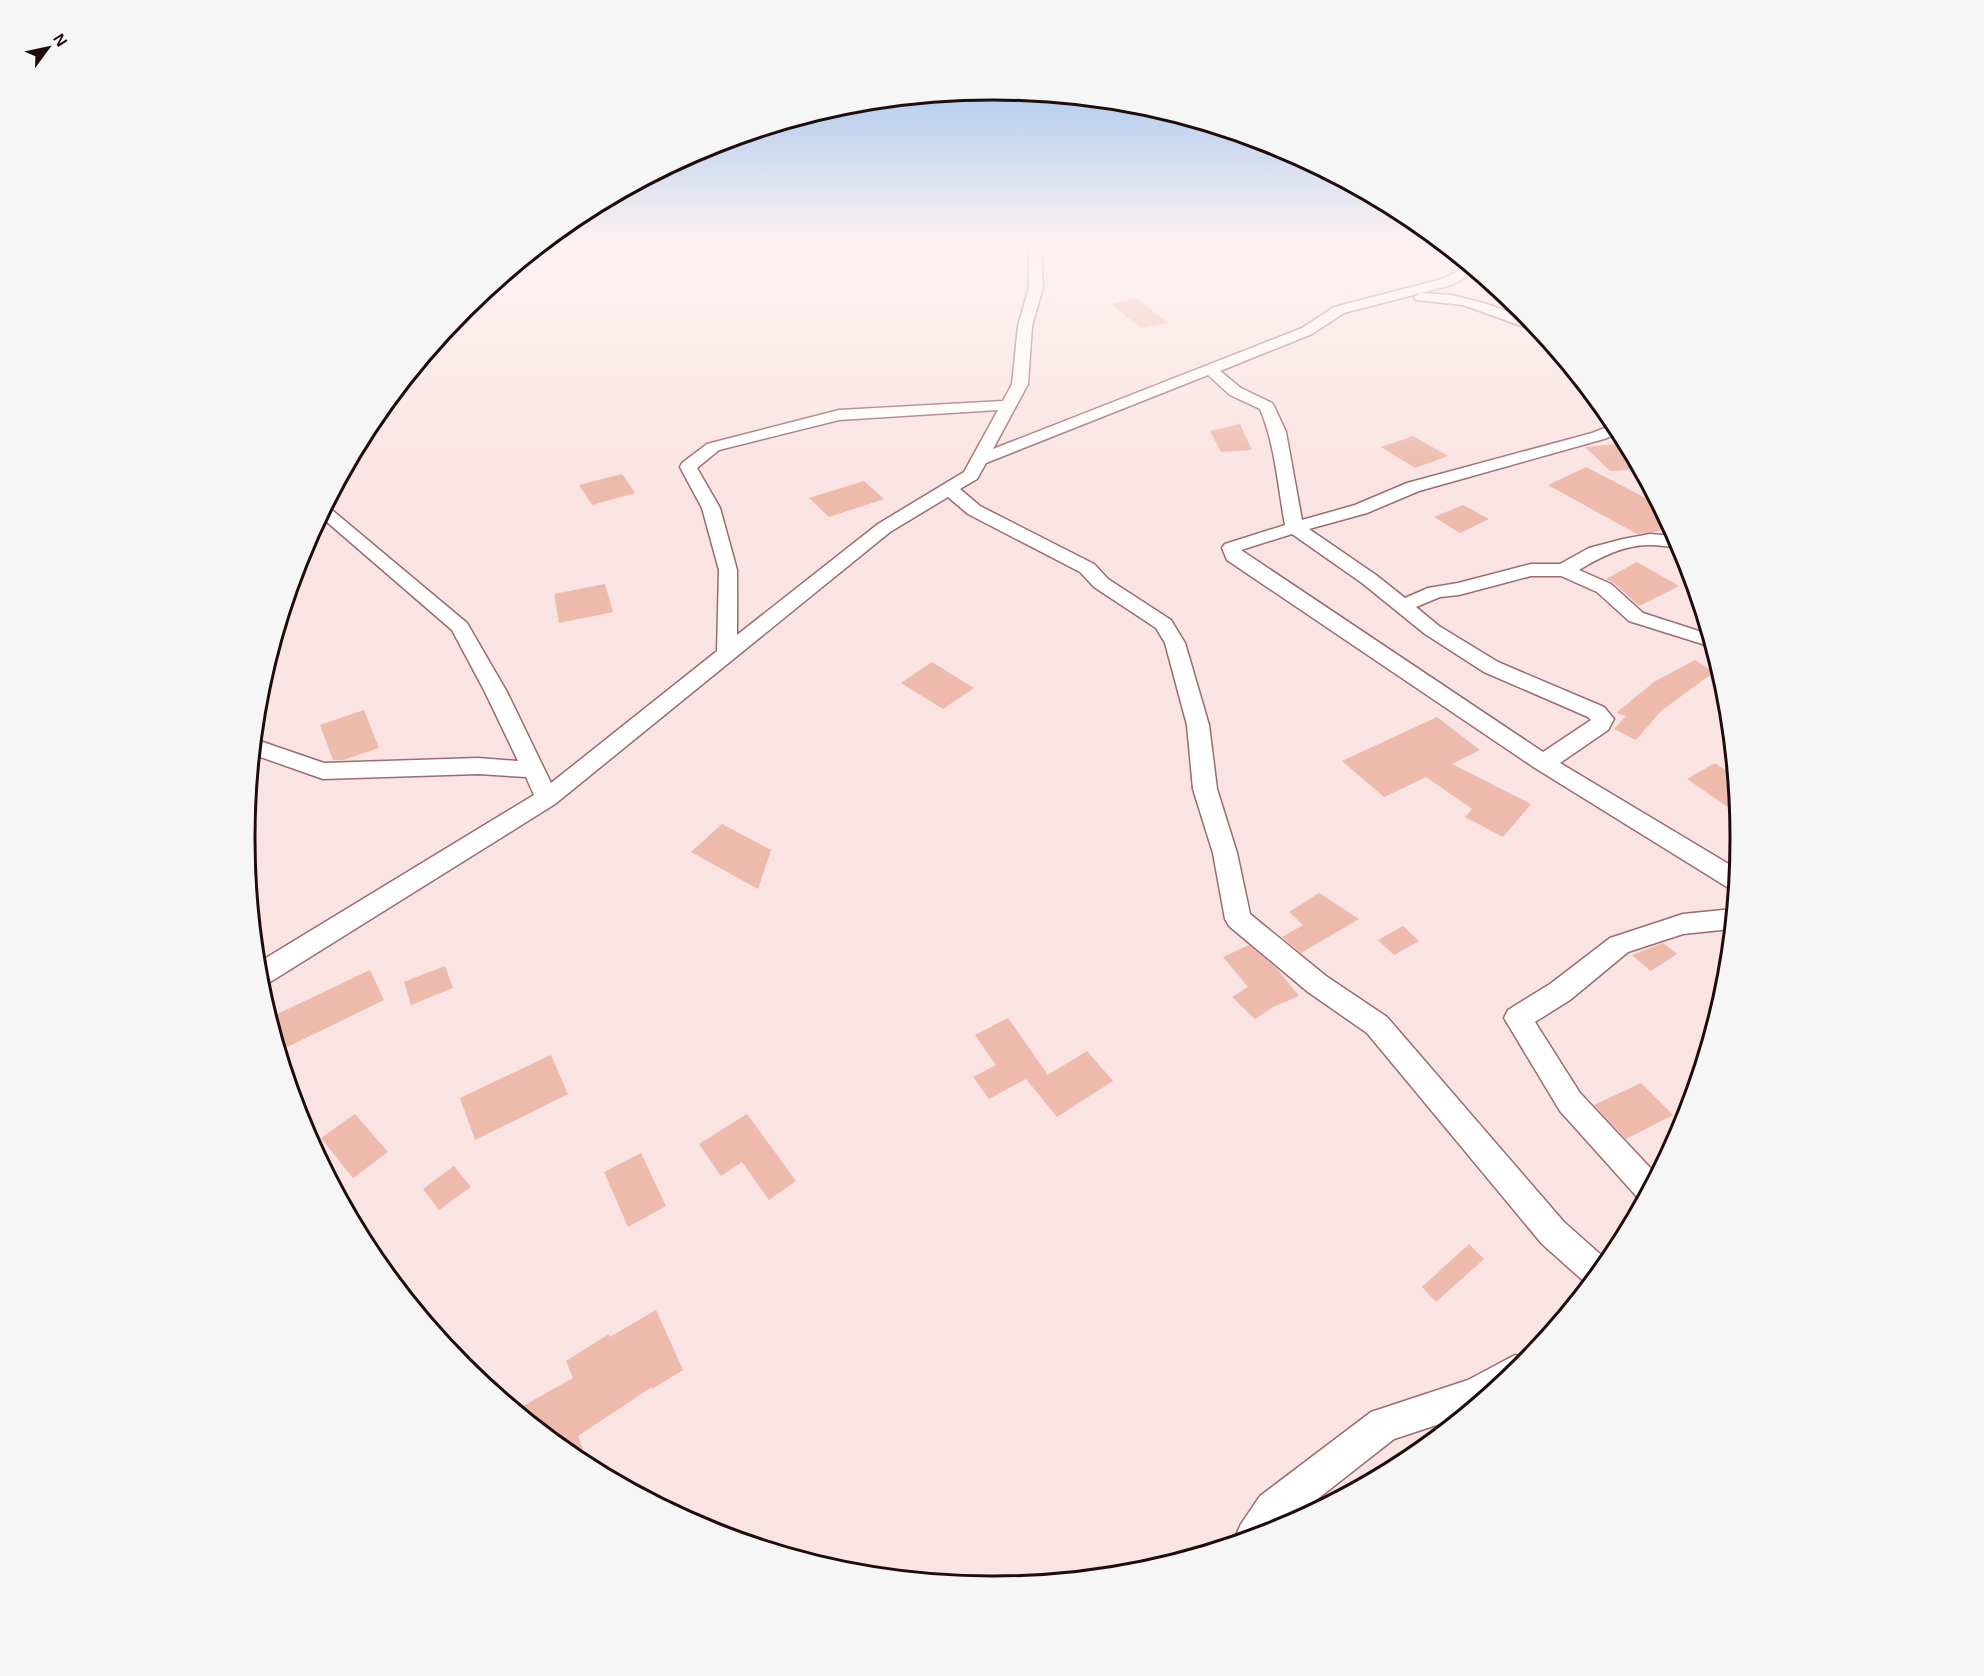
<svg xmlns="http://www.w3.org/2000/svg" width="1984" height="1676" viewBox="0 0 1984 1676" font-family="Arial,sans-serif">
<rect width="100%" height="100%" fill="#fae3e3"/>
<g fill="#edbaab">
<polygon points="1136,298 1169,323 1141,328 1111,304"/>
<polygon points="1240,424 1252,450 1221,452 1210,431"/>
<polygon points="1413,436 1448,456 1415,468 1381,447"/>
<polygon points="1625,443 1639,469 1610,471 1585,447"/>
<polygon points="1586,467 1657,504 1669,526 1656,532 1637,534 1548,485"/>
<polygon points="622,474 635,493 592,505 579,485"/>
<polygon points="864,481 884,499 829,517 809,498"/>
<polygon points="1463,505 1489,519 1460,533 1434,517"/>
<polygon points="1637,562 1679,586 1639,606 1613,582 1606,579"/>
<polygon points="605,584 613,612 559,623 554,594"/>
<polygon points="1695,660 1714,672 1661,711 1636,740 1614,729 1626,716 1616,713 1654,682"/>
<polygon points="932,662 974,688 943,709 901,683"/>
<polygon points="364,710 379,748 343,760 333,760 320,725"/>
<polygon points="1437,717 1480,750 1452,764 1531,804 1503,837 1465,817 1472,809 1426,777 1384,797 1342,761"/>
<polygon points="1715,763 1734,776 1738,814 1687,779"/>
<polygon points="722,824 771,850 758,889 691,852"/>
<polygon points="1319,893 1359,919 1301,953 1282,937 1303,925 1289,912"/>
<polygon points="1403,926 1419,941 1394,955 1378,940"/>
<polygon points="1663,943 1677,954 1651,971 1632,955"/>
<polygon points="1249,945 1277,969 1299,996 1273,1007 1255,1019 1232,997 1248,987 1223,957"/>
<polygon points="445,966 453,988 411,1005 404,982"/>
<polygon points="370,970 384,1000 279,1051 269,1018"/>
<polygon points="1008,1018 1048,1075 1087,1051 1113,1081 1057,1117 1026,1079 989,1099 973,1077 996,1065 975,1035"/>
<polygon points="551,1055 568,1094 475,1140 460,1098"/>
<polygon points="1641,1083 1673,1115 1626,1139 1594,1105"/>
<polygon points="355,1114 388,1152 353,1178 321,1138"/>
<polygon points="747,1114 796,1181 769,1200 742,1162 721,1176 699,1144"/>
<polygon points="641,1153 666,1206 628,1227 604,1172"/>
<polygon points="454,1166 471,1187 439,1210 423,1189"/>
<polygon points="1469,1244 1484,1259 1436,1302 1422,1287"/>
<polygon points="656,1310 683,1370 652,1389 652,1387 578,1436 589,1466 576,1460 516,1410 573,1378 566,1361 609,1334 610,1337"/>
</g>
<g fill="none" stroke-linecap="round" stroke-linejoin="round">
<g stroke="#9c6b6d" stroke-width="3">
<g id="street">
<path d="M 1029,246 L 1041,246 L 1043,287 L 1032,326 L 1028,384 L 993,449 L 1302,328 L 1334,307 L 1442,279 L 1468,266 L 1476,272 L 1452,285 L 1344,313 L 1312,334 L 1220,371 L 1241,388 L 1272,403 L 1274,406 L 1286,432 L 1302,520 L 1355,505 L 1407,483 L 1592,433 L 1615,424 L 1619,433 L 1604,439 L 1419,491 L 1367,513 L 1309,529 L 1376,575 L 1405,598 L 1428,588 L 1458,583 L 1531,564 L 1560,564 L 1589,548 L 1623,539 L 1650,534 L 1675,536 L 1680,547 C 1671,548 1661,545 1651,545 C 1626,544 1600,557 1579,570 L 1611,584 L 1643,613 L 1708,634 L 1712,647 L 1629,621 L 1597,592 L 1561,576 L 1531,576 L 1459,595 L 1440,597 L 1416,607 L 1439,626 L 1498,662 L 1604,707 L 1614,719 L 1608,730 L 1560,763 L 1737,869 L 1735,889 L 1727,887 L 1535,768 L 1227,560 L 1222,548 L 1225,544 L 1285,525 C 1278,487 1275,444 1260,409 L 1230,395 L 1208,375 L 986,463 L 977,479 L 960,489 L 980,506 L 1094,564 L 1108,579 L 1171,620 L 1185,643 L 1209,725 L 1217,789 L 1237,853 L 1250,914 L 1326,976 L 1387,1017 L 1564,1222 L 1608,1261 L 1588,1285 L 1542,1244 L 1367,1033 L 1308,992 L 1229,926 L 1225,919 L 1213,853 L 1193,789 L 1187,725 L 1165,643 L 1156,628 L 1094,587 L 1080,572 L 968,514 L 948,497 L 890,532 L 555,804 L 267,984 L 259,986 L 256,964 L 534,795 L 526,777 L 478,774 L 323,779 L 252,754 L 254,739 L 324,763 L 478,758 L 518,761 L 485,692 L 452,630 L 320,516 L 326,505 L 467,623 L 507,692 L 551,783 L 717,651 L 719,570 L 702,508 L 680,467 L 682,463 L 707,444 L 839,410 L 1003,401 L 1012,384 L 1018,326 L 1029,287 ZM 998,410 L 964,472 L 878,524 L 737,635 L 737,570 L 720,508 L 697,468 L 719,450 L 839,420 ZM 1292,534 L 1362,583 L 1425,634 L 1484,672 L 1588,717 L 1591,720 L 1543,752 L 1241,550 Z"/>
<polygon points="1421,293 1451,295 1484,303 1529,319 1538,330 1530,329 1463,305 1416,300 1414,297"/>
<polygon points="1733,909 1731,929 1683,934 1628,952 1570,1000 1535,1022 1580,1093 1656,1174 1643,1200 1638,1198 1560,1111 1504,1018 1508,1010 1550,984 1610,938 1683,914"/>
<polygon points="1515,1355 1527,1360 1458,1418 1394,1439 1283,1526 1237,1542 1235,1537 1241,1524 1260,1496 1371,1412 1468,1380"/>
</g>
</g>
<use href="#street" fill="#fff" fill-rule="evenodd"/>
</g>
<linearGradient id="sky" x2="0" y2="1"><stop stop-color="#87b7eb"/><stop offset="0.51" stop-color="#fdf2f2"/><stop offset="1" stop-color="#fdf2f2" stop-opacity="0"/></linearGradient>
<rect width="1984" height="481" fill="url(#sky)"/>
<path d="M0 0H1984V1676H0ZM992 100H993A737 737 0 0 1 1730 837V839A737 737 0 0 1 993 1576H992A737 737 0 0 1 255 839V837A737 737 0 0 1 992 100Z" fill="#f6f6f6" fill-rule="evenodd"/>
<path fill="none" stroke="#1f0d0e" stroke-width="3" d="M992 100H993A737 737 0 0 1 1730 837V839A737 737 0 0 1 993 1576H992A737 737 0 0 1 255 839V837A737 737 0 0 1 992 100Z"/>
<g transform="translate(48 48) rotate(57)" stroke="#f6f6f6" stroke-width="4.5" paint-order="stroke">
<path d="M0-4.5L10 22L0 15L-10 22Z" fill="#1f0d0e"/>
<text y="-9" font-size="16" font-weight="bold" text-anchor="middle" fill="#1f0d0e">N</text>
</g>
</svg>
